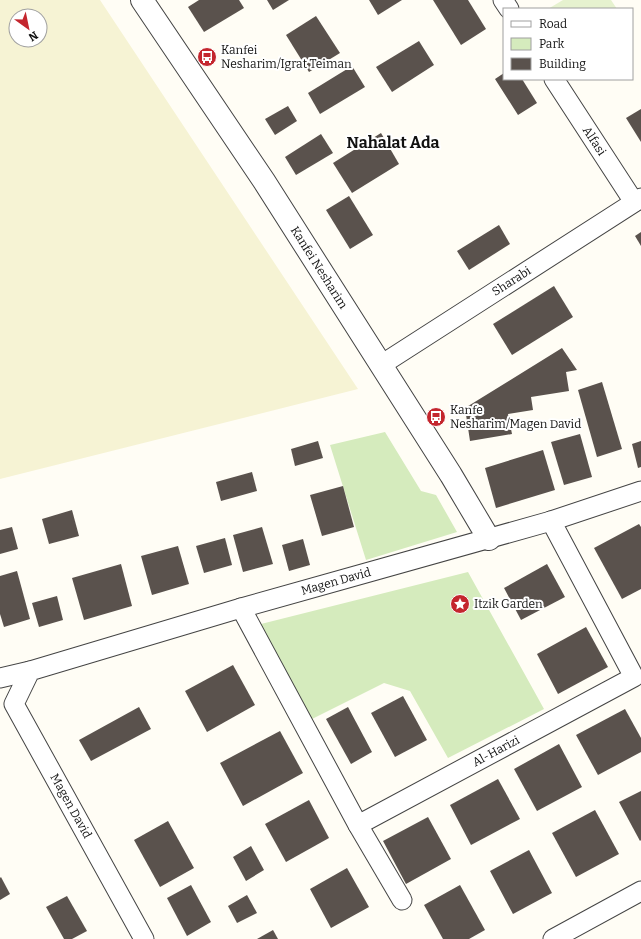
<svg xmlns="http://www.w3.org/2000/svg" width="641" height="939" viewBox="0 0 641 939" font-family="Bitter,serif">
<rect width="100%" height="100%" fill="#fffdf5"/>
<path fill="#f6f3d4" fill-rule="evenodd" d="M 0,0 L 100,0 L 358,389 L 0,479 ZM 16,16 L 40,16 L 40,40 L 16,40 Z"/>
<g fill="#d5ebbd">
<polygon points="385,432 421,491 436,495 457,532 366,560 330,445"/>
<polygon points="468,572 544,709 448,758 410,691 384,683 308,721 257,625"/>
</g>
<polygon fill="#e6f2cf" points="563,0 611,0 617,9 548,9"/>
<g fill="#5a524d">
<polygon points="199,0 239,0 244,8 204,32 188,7"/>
<polygon points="267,0 289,0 273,10"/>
<polygon points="369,0 402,0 378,15"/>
<polygon points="433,0 468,0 486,29 461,45"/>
<polygon points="316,16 340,53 309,72 286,35"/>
<polygon points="419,41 434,65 392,92 376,67"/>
<polygon points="352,66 365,87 320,114 308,93"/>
<polygon points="504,73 504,79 522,79 537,103 518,115 495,79"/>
<polygon points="288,106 297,121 275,135 265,119"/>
<polygon points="641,109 641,142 626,118"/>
<polygon points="381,133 399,164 352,193 333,163"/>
<polygon points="321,134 333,153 296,175 285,157"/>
<polygon points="349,196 373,235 350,249 326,210"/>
<polygon points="499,225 510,244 469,270 457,251"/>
<polygon points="641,232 641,246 635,236"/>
<polygon points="554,286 573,317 512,355 493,324"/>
<polygon points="562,348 577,370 566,372 569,391 531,397 533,410 508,414 512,434 470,441 465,408"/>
<polygon points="602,382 622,449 597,457 578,390"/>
<polygon points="580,434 592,477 564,485 551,442"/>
<polygon points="318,441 323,458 295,466 291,449"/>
<polygon points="641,441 641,467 638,468 632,444"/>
<polygon points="543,450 555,490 496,508 485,468"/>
<polygon points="252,472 257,491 221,501 216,482"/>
<polygon points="343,486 354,527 322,536 310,495"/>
<polygon points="72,510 79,536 49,544 42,519"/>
<polygon points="639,524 641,527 641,589 622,599 594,548"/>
<polygon points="12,527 18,549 0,554 0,530"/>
<polygon points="262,527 273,564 243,572 233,535"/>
<polygon points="225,538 232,565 204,573 196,546"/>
<polygon points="303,539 310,565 289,571 282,545"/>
<polygon points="178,546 189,584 152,595 141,556"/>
<polygon points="121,564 132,606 84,620 72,578"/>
<polygon points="547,564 565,597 521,620 504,588"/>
<polygon points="17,571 30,619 4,627 0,614 0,576"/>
<polygon points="57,596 63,620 39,627 32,603"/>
<polygon points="586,627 608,667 558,694 537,654"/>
<polygon points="233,665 255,705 207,732 185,691"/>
<polygon points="403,696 427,740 395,757 371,713"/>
<polygon points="139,707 151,729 91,761 79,740"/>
<polygon points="348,707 372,752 351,764 326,719"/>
<polygon points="625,709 641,738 641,752 598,775 576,735"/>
<polygon points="280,731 303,773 243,806 220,763"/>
<polygon points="559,744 582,787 537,811 514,769"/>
<polygon points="498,779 520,819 471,845 450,805"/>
<polygon points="641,791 641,840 640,841 619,802"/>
<polygon points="309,800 329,838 286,862 265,824"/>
<polygon points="595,810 619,854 576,877 552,833"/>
<polygon points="428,817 451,859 406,884 383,841"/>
<polygon points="168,821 194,868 160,887 134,840"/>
<polygon points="251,846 264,870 246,881 233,857"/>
<polygon points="529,850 552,893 513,914 490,871"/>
<polygon points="347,868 369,907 331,928 310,889"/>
<polygon points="1,877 10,894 0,900 0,878"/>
<polygon points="191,885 211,922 187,936 167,898"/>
<polygon points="460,885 485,930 469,939 443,939 424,905"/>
<polygon points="247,895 257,913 237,923 228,906"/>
<polygon points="67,896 87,931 72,939 64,939 46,907"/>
<polygon points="273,930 278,939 257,939"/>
</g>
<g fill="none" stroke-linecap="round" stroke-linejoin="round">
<g stroke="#444" stroke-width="21">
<g id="minor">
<polyline points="503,0 509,9"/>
<path id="s1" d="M 554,79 L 634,202"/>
<path id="s2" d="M 381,365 L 641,198"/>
<path id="s3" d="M 241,608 L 358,825 L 634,677 L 551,521"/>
<polyline points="0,678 30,671"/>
<polyline points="358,825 402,900"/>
<path id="s4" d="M 144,939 L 14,704 L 30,671 L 241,608 L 551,521 L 641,491"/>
<polyline points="553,939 641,891"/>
</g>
</g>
<g stroke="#444" stroke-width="24">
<g id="tertiary">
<path id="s5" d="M 142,0 L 264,181 L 451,475 L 489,539"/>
</g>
</g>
<use href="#minor" stroke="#fff" stroke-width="19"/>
<use href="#tertiary" stroke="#fff" stroke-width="22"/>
</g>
<defs>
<g id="bus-disc" transform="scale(1)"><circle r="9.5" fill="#c4262e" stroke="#fff"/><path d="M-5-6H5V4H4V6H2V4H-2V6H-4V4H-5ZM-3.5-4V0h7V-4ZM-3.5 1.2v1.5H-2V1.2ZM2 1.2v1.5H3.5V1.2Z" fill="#fff"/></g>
<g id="sight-disc" transform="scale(1)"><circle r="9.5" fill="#c4262e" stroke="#fff"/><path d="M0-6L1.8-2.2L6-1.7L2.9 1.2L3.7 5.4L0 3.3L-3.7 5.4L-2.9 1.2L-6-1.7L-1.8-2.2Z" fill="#fff"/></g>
</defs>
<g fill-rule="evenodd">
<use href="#bus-disc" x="207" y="57"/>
<use href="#bus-disc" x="436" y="417"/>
<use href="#sight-disc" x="460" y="604"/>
</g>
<g text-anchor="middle" stroke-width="4" stroke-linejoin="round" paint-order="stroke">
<g font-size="12" fill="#111" stroke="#fff" text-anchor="start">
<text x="221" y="54">Kanfei<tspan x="221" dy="14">Nesharim/Igrat Teiman</tspan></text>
<text x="450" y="414">Kanfe<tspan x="450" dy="14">Nesharim/Magen David</tspan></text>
<text x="474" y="608">Itzik Garden</text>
</g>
<g font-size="12" fill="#111" stroke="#fff">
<text dy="4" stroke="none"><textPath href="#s1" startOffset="74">Alfasi</textPath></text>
<text dy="4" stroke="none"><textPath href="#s5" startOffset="321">Kanfei Nesharim</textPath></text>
<text dy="4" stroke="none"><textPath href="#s2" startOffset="155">Sharabi</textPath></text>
<text dy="4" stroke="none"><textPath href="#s4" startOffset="624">Magen David</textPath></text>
<text dy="4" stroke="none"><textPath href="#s3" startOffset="403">Al-Harizi</textPath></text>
<text transform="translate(71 806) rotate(61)" y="4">Magen David</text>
</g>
<g font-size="16" font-weight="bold" fill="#111" stroke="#fff">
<text x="393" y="148">Nahalat Ada</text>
</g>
</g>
<rect x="503" y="8" width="130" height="72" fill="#ffffff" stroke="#a0a0a0"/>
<rect x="511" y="21" width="20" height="6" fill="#ffffff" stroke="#a0a0a0"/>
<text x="539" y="28" font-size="12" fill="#111111">Road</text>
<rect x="511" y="38" width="20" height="12" fill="#d5ebbd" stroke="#a0a0a0"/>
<text x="539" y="48" font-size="12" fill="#111111">Park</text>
<rect x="511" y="58" width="20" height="12" fill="#5a524d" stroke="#a0a0a0"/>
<text x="539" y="68" font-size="12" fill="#111111">Building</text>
<g transform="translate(28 28) rotate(147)"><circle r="19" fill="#ffffff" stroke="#a0a0a0"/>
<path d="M0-3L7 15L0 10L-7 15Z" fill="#c4262e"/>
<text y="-6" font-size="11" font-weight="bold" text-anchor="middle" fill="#111111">N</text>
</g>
</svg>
